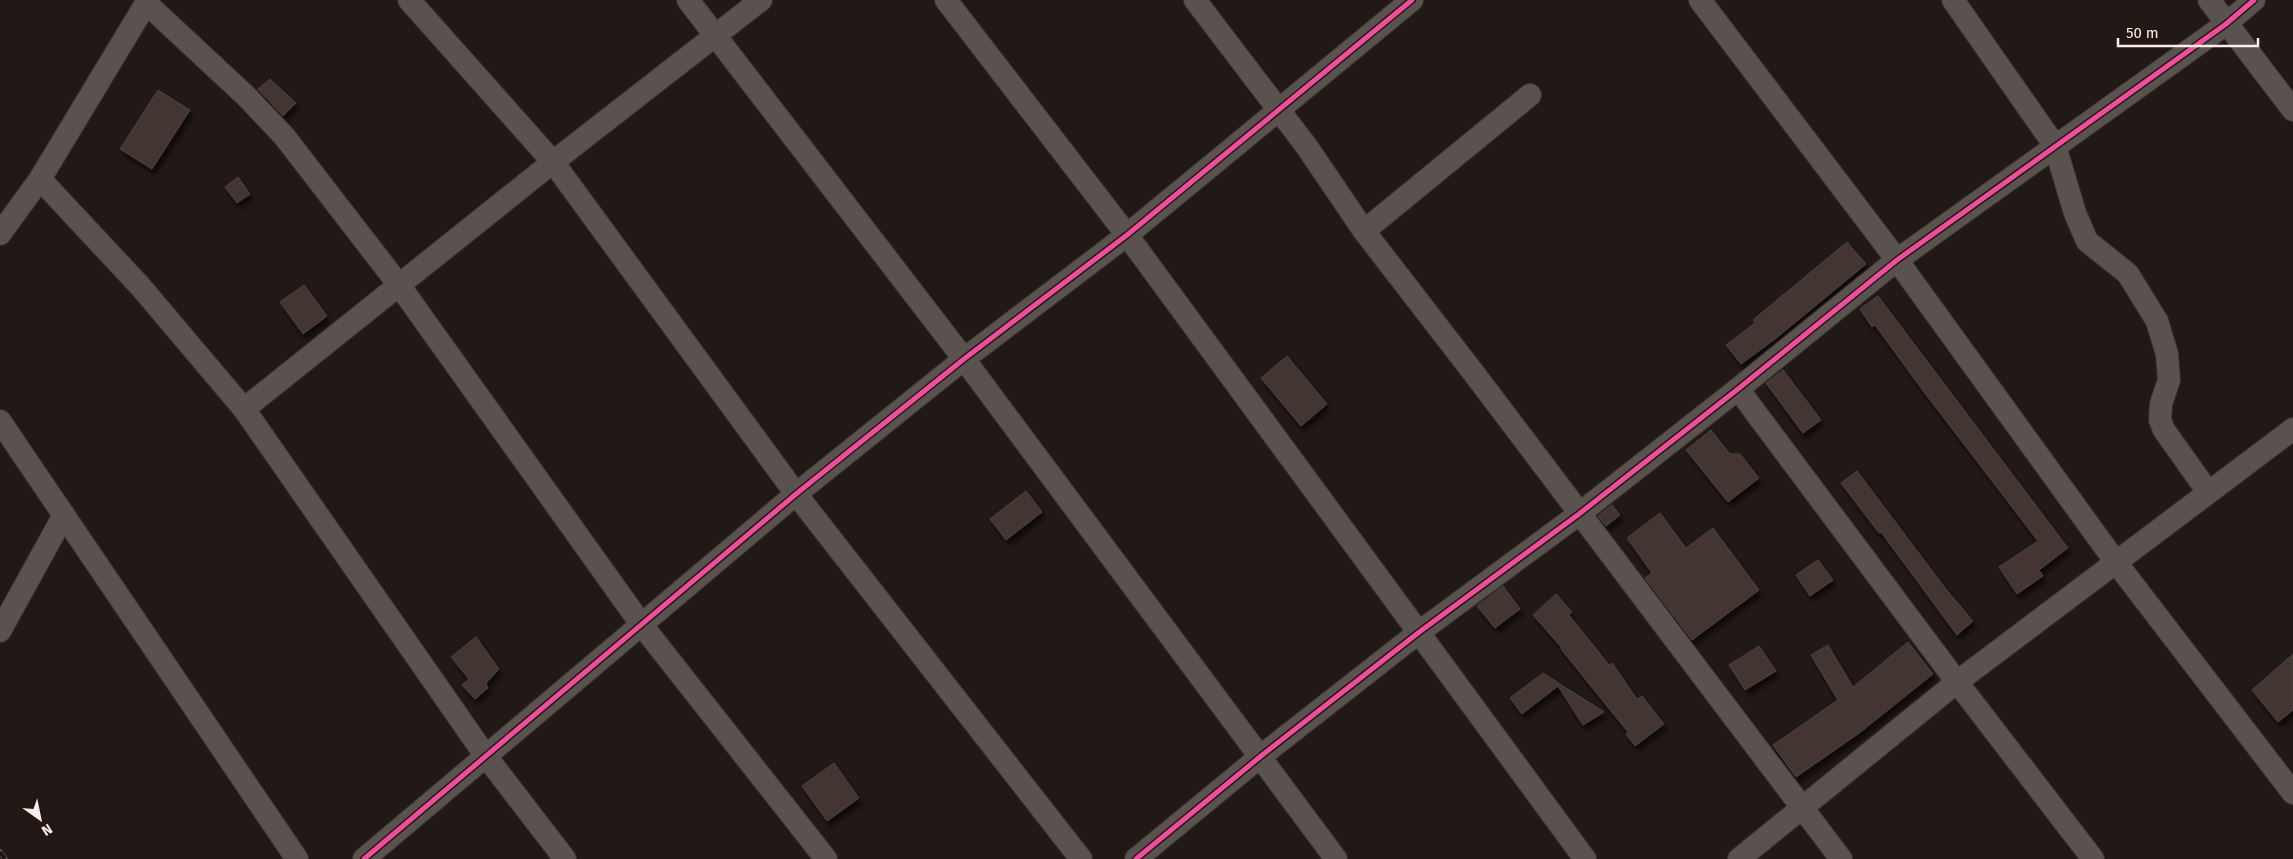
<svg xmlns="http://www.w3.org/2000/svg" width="2293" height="859" viewBox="0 0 2293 859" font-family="'Fira Sans',sans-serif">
<defs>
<filter id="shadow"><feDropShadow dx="3" dy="5.5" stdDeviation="2.5" flood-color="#0009"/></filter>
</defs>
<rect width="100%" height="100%" fill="#211916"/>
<g fill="#423631" stroke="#4a4341" filter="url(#shadow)">
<polygon points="270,79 296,103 283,116 258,89"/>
<polygon points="158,90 190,110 152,169 120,149"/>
<polygon points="238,177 250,194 237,203 225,187"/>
<polygon points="1847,242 1866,264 1775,339 1741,364 1726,345 1755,323 1753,320"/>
<polygon points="304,285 327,316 303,334 280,302"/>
<polygon points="1878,296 2068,548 2039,570 2043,576 2017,594 1999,567 2038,541 1924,392 1875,325 1872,327 1860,309"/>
<polygon points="1287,356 1327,404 1301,426 1261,378"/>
<polygon points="1783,370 1821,420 1803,433 1766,383"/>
<polygon points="1711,430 1730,454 1740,454 1759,478 1728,502 1686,450"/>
<polygon points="1857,471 1945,588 1973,621 1957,635 1881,532 1879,533 1841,483"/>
<polygon points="1026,491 1042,512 1006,540 990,519"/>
<polygon points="1612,505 1620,515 1606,526 1598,516"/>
<polygon points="1660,513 1686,548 1713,528 1759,590 1692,640 1645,578 1652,573 1627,538"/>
<polygon points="1818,560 1833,580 1810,596 1796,575"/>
<polygon points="1503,586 1520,609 1495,628 1477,606"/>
<polygon points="1556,594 1572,612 1569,615 1609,665 1612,663 1637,699 1642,696 1664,724 1635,746 1626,734 1628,732 1561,649 1562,648 1533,615"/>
<polygon points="476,637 499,669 486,683 488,688 475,699 462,685 469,679 451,657"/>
<polygon points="1908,642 1933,674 1858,734 1796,777 1773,745 1838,700 1811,655 1828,645 1853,687"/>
<polygon points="1759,646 1776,671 1745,690 1729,665"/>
<polygon points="2293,654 2293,710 2278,722 2252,690"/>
<polygon points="1543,673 1560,684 1604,712 1583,725 1558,686 1522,714 1510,698"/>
<polygon points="834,763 859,798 827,821 802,786"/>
</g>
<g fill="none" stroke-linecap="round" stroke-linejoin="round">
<g stroke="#393330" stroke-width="24">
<g id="minor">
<polyline points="409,0 553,162 796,494 1081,859"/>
<polyline points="688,0 964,359 1336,859"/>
<polyline points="946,0 1127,235 1585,859"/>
<polyline points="1195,0 1307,147 1364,231 1476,376 1841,859"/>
<polyline points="1700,0 1897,260 2115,561 2293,793"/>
<polyline points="1953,0 2055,146 2075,213 2087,241 2128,274 2157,321 2167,354 2169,380 2161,404 2160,420 2164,430 2208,492"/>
<polyline points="2209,0 2293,110"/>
<polyline points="146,3 246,96 284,136 399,285 641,624 826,859"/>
<polyline points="40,179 140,286 244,409 485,755 565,859"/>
<polyline points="1364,231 1530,95"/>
<polyline points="0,234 40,179 148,0"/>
<polyline points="1738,389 1957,682 2093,859"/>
<polyline points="244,409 553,162 761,0"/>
<polyline points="0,421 297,859"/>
<polyline points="0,631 64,515"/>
<polyline points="364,859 796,494 964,359 1127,235 1412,0"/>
<polyline points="1136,859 1261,756 1418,633 1579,514 1738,389 1897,260 2226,24 2254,0"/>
<polyline points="1739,859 1957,682 2293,429"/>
</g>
</g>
<use href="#minor" stroke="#59524f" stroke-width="22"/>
<g stroke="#5d5653" stroke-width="5.5">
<polyline id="rail" points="0,852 5,859"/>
</g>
<use href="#rail" stroke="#261611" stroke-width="4" stroke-dasharray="11" stroke-linecap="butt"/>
<g stroke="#261611" stroke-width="8">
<g id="cycleway">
<polyline points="364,859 796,494 964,359 1127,235 1412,0"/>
<polyline points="1136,859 1261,756 1418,633 1579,514 1738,389 1897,260 2226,24 2254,0"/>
</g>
</g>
<use href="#cycleway" stroke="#ef4d9e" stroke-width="5"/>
</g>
<g transform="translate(40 819) rotate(147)" stroke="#261611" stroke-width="4" paint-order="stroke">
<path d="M0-4L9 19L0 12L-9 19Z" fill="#f9eee9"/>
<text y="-8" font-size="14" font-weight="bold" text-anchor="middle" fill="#f9eee9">N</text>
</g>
<path d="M2118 38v8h140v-8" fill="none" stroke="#f9eee9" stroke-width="2.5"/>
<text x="2126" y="38" font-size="15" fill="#f9eee9" stroke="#261611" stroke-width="4" paint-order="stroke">50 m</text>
</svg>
